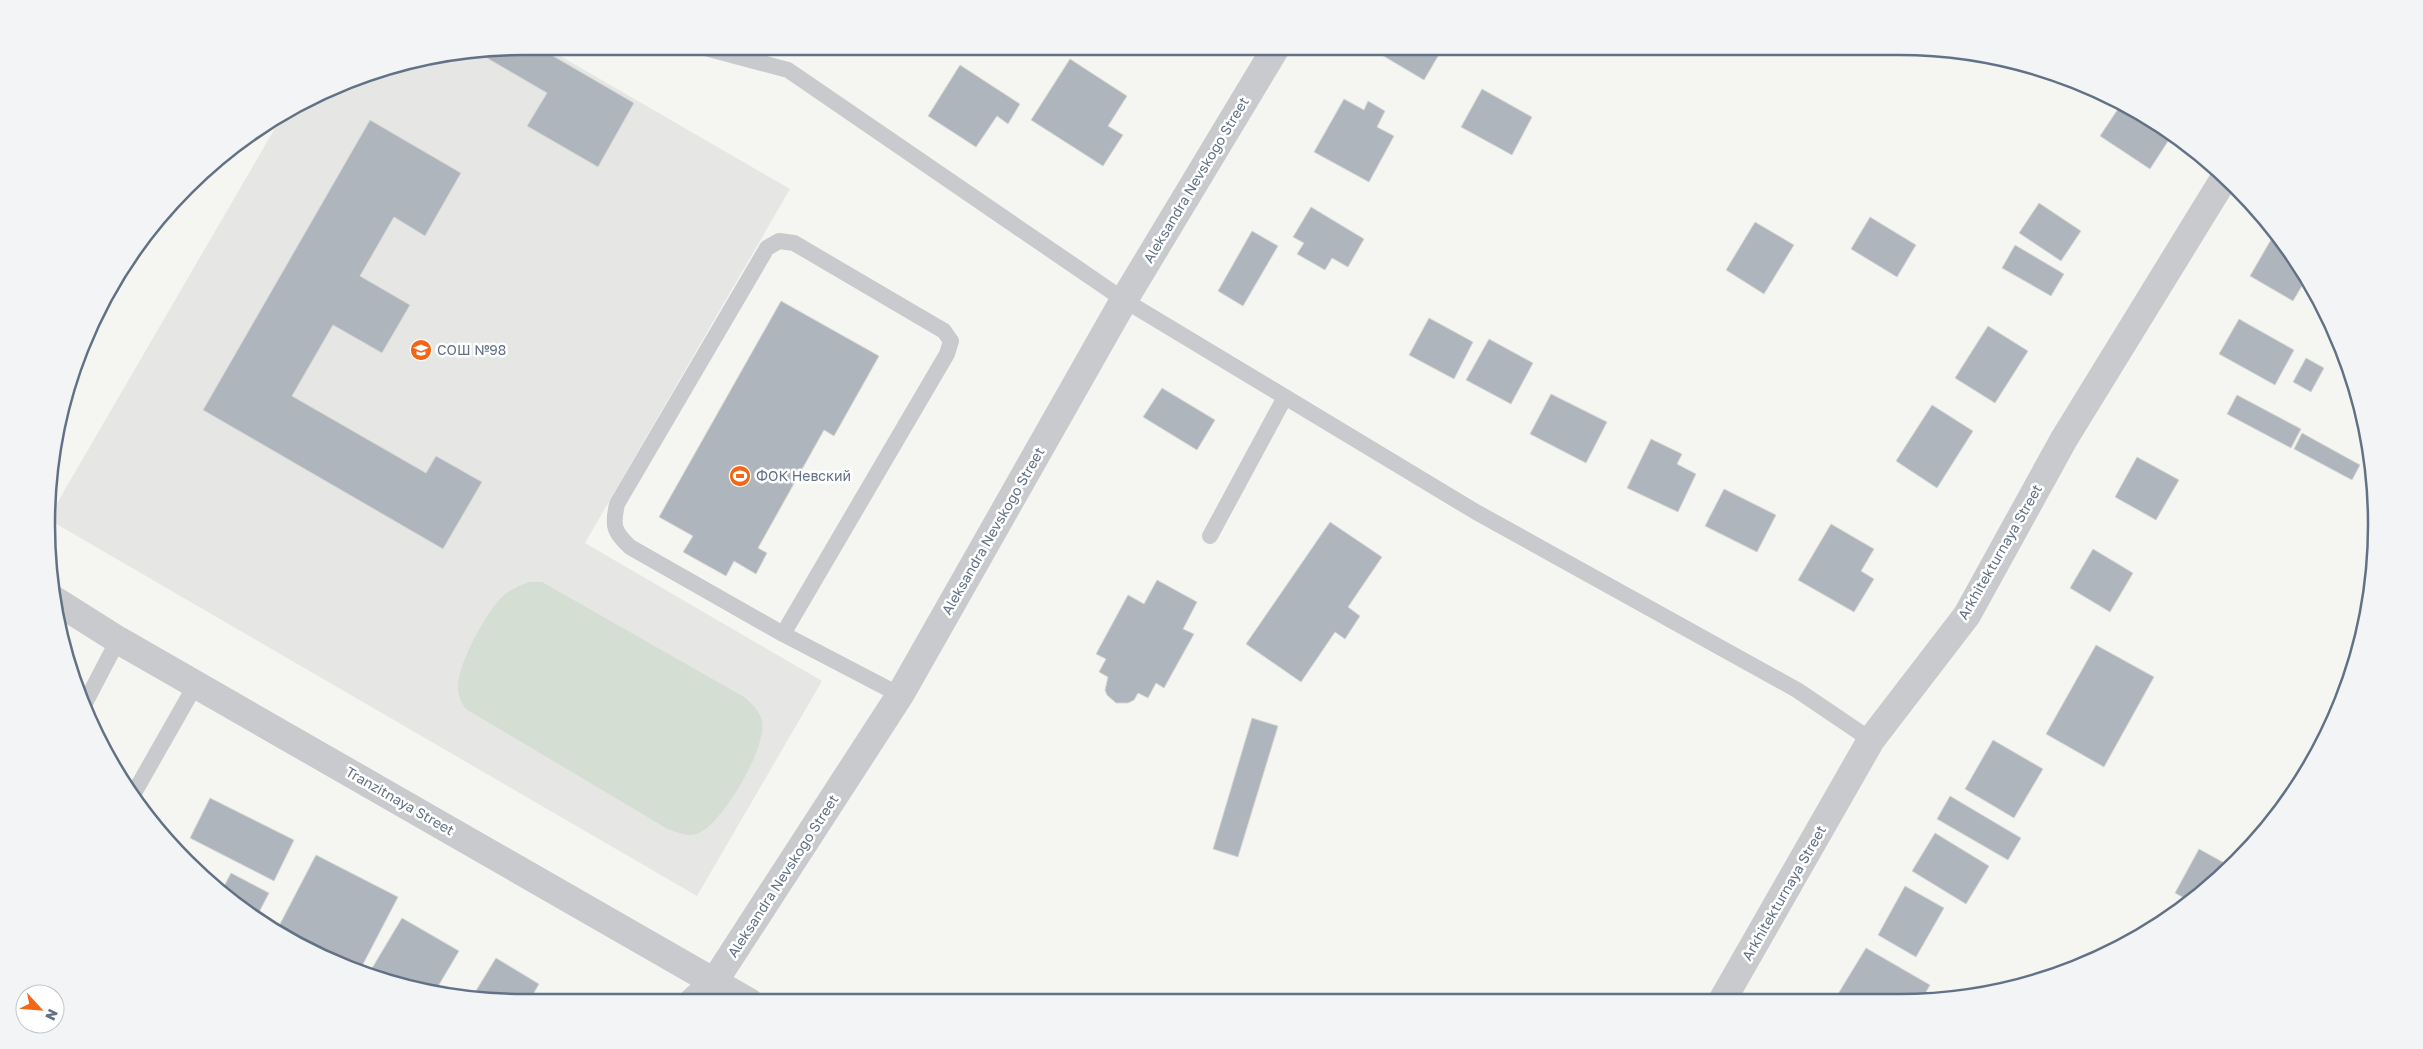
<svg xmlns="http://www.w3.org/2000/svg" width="2423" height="1049" viewBox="0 0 2423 1049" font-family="'Golos Text',sans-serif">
<rect width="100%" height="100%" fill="#f5f6f1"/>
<polygon fill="#e6e6e5" points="524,46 543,46 790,189 585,543 822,681 697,896 53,522 53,510 285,111 370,72"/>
<path fill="#d5ded2" d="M 529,582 L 542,582 L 744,697 C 751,703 760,711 762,721 C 767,748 723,822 699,833 C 688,838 676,832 666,828 L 466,709 C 461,702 458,696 458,687 C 458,664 485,614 502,597 C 509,590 519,586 529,582 Z"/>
<g fill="#afb5bc" stroke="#d6d7d4">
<polygon points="524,46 536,46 634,103 598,167 527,126 547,93 480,54"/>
<polygon points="1378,46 1444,46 1424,80 1375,51"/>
<polygon points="1070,59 1127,96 1108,126 1123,135 1103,166 1031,120"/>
<polygon points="960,65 1020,104 1008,124 997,116 976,147 928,116"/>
<polygon points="1482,89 1532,117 1512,155 1461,127"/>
<polygon points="1344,99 1364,110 1368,101 1385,111 1377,127 1394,136 1369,182 1314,152"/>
<polygon points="2122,103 2138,110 2172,135 2150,169 2100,136"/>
<polygon points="370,120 461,173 425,236 394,217 360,276 410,305 382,353 333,325 292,396 426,473 436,456 482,482 443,549 203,410"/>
<polygon points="2039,203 2081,231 2061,261 2019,233"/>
<polygon points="1311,207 1364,239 1348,267 1332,258 1325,270 1297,254 1304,243 1293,237"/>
<polygon points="1870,217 1916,245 1897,277 1851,249"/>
<polygon points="1755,222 1794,245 1764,294 1726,270"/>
<polygon points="1252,231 1278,246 1243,306 1218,291"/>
<polygon points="2276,231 2306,279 2293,301 2250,276"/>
<polygon points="2015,245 2064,274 2051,296 2002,268"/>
<polygon points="781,301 879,356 834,436 824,430 758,548 767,553 756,574 734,561 726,576 683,552 693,536 659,517"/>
<polygon points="1429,318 1473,342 1454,379 1409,355"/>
<polygon points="2239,319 2294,350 2275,385 2219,354"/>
<polygon points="1988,326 2028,351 1995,403 1955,378"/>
<polygon points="1489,339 1533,363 1511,404 1466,380"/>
<polygon points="2306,358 2324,368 2311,392 2293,382"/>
<polygon points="1162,388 1215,420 1197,450 1143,417"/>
<polygon points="1551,394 1607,422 1586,463 1530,434"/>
<polygon points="2237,395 2301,429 2291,448 2227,414"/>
<polygon points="1932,405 1973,431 1937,488 1896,461"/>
<polygon points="2302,433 2360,465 2352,480 2294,449"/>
<polygon points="1651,439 1682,454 1677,464 1696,474 1678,512 1627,488"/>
<polygon points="2137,457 2179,480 2156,520 2115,497"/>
<polygon points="1724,489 1776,515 1757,552 1705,526"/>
<polygon points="1330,522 1382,557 1348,607 1360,616 1345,639 1335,632 1301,682 1246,644"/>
<polygon points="1831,524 1874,549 1861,571 1874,579 1854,612 1798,580"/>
<polygon points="2093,549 2133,573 2110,612 2070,588"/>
<polygon points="1157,580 1197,602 1183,629 1194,634 1164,688 1156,683 1148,698 1138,693 1134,700 1128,703 1116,703 1107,695 1105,690 1108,677 1099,672 1106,659 1096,654 1128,595 1144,604"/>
<polygon points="2096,645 2154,677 2104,767 2046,734"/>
<polygon points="1252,718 1278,726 1238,857 1213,849"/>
<polygon points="1993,740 2043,769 2014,818 1965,789"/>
<polygon points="1950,796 2021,838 2008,860 1937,819"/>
<polygon points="210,798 294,840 274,881 190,838"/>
<polygon points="1935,833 1989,866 1966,904 1912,871"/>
<polygon points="2199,849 2228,865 2192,902 2175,893"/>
<polygon points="316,855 398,897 361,968 279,926"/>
<polygon points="231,873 269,893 256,918 221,892"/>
<polygon points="1905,886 1944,908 1916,957 1878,935"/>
<polygon points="402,918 459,951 437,988 368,975"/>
<polygon points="1866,948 1930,985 1922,999 1835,999"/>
<polygon points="496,958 539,984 528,1003 474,994"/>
</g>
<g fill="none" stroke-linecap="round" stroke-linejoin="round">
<g stroke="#c8cace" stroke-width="16">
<polyline points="698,46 788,70 1124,300 1476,512 1797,690 1871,740"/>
<polyline points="1210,536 1285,397"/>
<path d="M 783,634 L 947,354 L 951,341 L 944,331 L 794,243 L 779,241 L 767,248 L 617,504 C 612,526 614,532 630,547 L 783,634 L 900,695"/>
<polyline points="84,705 118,640"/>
<polyline points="134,793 196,684"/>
</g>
<g stroke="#c8cace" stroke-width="28">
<polyline points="53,599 118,640 749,1002"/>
<polyline points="1723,999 1871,740 1967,615 2064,439 2225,177"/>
<polyline points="692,1002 714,982 900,695 1124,300 1277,46"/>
</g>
</g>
<defs>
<g id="school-disc" transform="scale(1.125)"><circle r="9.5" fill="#f16716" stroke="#fff"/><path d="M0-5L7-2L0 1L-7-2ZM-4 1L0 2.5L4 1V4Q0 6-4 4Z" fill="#fff"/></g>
<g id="stadium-disc" transform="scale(1.125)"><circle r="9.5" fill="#f16716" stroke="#fff"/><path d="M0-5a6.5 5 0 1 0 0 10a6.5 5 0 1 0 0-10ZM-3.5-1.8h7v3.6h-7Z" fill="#fff"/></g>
</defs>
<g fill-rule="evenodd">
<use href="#school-disc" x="421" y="350"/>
<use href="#stadium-disc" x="740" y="476"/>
</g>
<g text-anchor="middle" stroke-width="5" stroke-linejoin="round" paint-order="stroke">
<g font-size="14" fill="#627185" stroke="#fff">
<text transform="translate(1196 180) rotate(-59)" y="5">Aleksandra Nevskogo Street</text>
<text transform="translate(993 531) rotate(-60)" y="5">Aleksandra Nevskogo Street</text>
<text transform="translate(2000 552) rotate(-60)" y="5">Arkhitekturnaya Street</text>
<text transform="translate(400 801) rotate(30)" y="5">Tranzitnaya Street</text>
<text transform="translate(783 876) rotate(-57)" y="5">Aleksandra Nevskogo Street</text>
<text transform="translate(1784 893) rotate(-60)" y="5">Arkhitekturnaya Street</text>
</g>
<g font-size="14" fill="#627185" stroke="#fff" text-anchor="start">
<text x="437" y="355">СОШ №98</text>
<text x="756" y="481">ФОК Невский</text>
</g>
</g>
<path d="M0 0H2423V1049H0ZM524 55H1899A469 469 0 0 1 2368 524V525A469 469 0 0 1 1899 994H524A469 469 0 0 1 55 525V524A469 469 0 0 1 524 55Z" fill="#f2f4f5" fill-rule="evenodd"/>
<path fill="none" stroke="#627185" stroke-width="2.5" d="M524 55H1899A469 469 0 0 1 2368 524V525A469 469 0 0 1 1899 994H524A469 469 0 0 1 55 525V524A469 469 0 0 1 524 55Z"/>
<g transform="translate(40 1009) rotate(116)"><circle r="24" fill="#ffffff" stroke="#c0c6ce"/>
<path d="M0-4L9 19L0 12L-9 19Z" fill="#f16716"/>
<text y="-8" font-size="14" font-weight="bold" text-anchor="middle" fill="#627185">N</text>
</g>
</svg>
